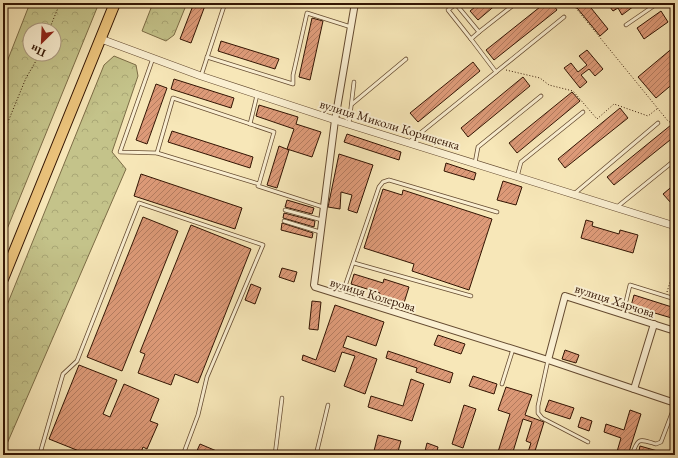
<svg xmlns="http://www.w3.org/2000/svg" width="678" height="458" viewBox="0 0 678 458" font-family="'EB Garamond',serif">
<defs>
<pattern id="forest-crowns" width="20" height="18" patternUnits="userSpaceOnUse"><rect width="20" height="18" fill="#c4c38a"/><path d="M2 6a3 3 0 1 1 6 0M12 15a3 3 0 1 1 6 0" fill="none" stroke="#a9a775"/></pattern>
<pattern id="building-hatch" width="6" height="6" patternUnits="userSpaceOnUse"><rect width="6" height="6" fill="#dd9a78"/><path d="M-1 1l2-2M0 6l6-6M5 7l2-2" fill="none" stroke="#b47c60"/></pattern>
</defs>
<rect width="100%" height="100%" fill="#f7e7b8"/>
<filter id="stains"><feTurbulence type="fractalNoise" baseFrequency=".005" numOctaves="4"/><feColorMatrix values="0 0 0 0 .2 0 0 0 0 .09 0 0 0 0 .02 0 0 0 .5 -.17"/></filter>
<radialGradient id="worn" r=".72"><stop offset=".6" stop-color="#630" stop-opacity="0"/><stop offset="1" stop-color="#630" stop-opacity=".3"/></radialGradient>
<g fill="url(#forest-crowns)" stroke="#7c6c46" fill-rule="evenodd">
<path d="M 30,3 L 99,3 L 3,239 L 3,72 ZM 30,30 L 54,30 L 54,54 L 30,54 Z"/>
<polygon points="153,3 187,3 174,35 166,41 142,31"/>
<polygon points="114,56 136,65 138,76 112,152 126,169 3,453 3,315 104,65"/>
</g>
<g fill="url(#building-hatch)" stroke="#331503">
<polygon points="194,3 206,3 191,43 180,39"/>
<polygon points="480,3 498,3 478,20 470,11"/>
<polygon points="545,3 552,3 557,10 494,60 486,50"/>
<polygon points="573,3 587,3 608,29 600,36"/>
<polygon points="607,3 638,3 622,15 618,8 613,11"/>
<polygon points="661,11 668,22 644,39 637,28"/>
<polygon points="312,18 323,21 310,80 299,77"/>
<polygon points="221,41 279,59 275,69 218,51"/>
<polygon points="675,46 675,82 656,98 638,77"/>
<polygon points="587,50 603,69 595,76 589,69 581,75 587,82 580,88 564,68 571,63 578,72 587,65 579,56"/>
<polygon points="473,62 480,71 418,122 410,113"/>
<polygon points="523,77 530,86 468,137 461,128"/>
<polygon points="174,79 234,98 231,108 171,89"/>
<polygon points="156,84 167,88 147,144 136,140"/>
<polygon points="572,92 580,101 517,153 509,143"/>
<polygon points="259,105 298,117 296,124 321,132 312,157 287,149 294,129 256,116"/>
<polygon points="620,108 628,118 565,168 558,159"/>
<polygon points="671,125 675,130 675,136 614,185 607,177"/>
<polygon points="172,131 253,157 250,168 168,142"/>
<polygon points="347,134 401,152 399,160 344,142"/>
<polygon points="279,146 289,150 277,188 267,185"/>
<polygon points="339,154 373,165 357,213 348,210 352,195 341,192 340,209 328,207"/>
<polygon points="446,163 476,173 474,180 444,171"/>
<polygon points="141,174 242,208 235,229 134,196"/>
<polygon points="503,181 522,187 516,205 497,200"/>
<polygon points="675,184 675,199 671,203 663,194"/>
<polygon points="383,189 402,195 403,190 492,219 469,290 412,271 414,264 364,248"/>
<polygon points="287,200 314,208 312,214 285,207"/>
<polygon points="284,213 315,221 314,227 283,218"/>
<polygon points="143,217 178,231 122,371 87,357"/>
<polygon points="586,220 593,222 592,226 619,234 620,230 638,235 633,253 581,238"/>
<polygon points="282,223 313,233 312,238 281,230"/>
<polygon points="191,225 251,249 198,383 175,374 171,385 138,373 145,354 140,352"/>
<polygon points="282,268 297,272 294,282 279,277"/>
<polygon points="354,274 383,283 384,279 409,287 403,306 378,298 380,293 351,284"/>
<polygon points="251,284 261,288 255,304 245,300"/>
<polygon points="634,295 675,308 675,319 631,306"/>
<polygon points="312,301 321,302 318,330 309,329"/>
<polygon points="335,305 384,322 376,346 347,336 343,347 377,359 365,394 344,386 355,356 342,352 335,372 302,360 303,355 316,360"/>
<polygon points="438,335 465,344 461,354 434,345"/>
<polygon points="565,350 579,355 576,363 562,359"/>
<polygon points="388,351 453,373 450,383 416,372 417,368 386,358"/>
<polygon points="79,365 117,380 103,414 110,417 124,384 159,399 150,421 158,424 147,449 143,447 140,455 77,455 79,451 49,439"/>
<polygon points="473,376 497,384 494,394 469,386"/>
<polygon points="411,379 424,384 412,421 368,407 371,396 403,406"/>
<polygon points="506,387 532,395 525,415 544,422 535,451 545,455 527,455 531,443 526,441 532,422 523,419 512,455 497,455 510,414 498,410"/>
<polygon points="549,400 574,408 570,419 545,411"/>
<polygon points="464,405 476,409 463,448 452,444"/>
<polygon points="630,410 641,414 628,455 616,455 621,438 604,432 606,424 624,430"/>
<polygon points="581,417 592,421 589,431 578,427"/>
<polygon points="378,435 401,441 397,455 373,455"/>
<polygon points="427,443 438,447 436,455 424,455"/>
<polygon points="200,444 226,455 195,455"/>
<polygon points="640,446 668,454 667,455 638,455"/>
</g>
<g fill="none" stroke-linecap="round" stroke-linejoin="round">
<g stroke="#644a30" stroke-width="4.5">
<g id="service">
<polyline points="455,3 479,32 516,3"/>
<polyline points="456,4 448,10 471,39 479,32"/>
<polyline points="626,25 658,3"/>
<polyline points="471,39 496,72 564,17"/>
<polyline points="673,44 675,42"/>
<polyline points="207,57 293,84 293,75 307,13 351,27"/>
<polyline points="153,58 120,152 157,153"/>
<polyline points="201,76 225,3"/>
<polyline points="352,104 406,59"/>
<polyline points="250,124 257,95"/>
<polyline points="349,124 354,82"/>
<polyline points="408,143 496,72"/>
<polyline points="475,163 478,147 541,96"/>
<polyline points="517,177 521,162 583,112"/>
<polyline points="259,184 157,153 173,98 274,132 259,184 258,186 323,207"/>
<polyline points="574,194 658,123"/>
<polyline points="617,207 675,160"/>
<polyline points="285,210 322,220"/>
<polyline points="284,221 320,232"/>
<polyline points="354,263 471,296"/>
<polyline points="342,295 379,187 383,182 389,180 497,212"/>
<polyline points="623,314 630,285 675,299"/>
<polyline points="548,360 538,406 538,413 542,418 588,442"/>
<polyline points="502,384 513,349"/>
<polyline points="45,455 41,452 41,450 63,374 77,361 139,203 263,245 207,377 198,415 183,455"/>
<polyline points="275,455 282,398"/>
<polyline points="316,455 328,405"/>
<path d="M 632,455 C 638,437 639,439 656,444 L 661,442 L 675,405"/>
</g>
</g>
<g stroke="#644a30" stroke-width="8">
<g id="minor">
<polyline points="355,3 335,120 314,285 315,287 548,360 675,403"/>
<polyline points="548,360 565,296 675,331"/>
<polyline points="634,389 654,324"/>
</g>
</g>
<g stroke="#644a30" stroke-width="8">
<polyline id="tertiary" points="101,39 201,76 335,120 675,226"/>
</g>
<g stroke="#331503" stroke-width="12">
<polyline id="trunk" points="3,279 115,3"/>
</g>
<g stroke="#331503" stroke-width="1" stroke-dasharray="1 2" stroke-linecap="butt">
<polyline points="562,3 575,7 668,121 675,125"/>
<polyline points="49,30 60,3"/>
<polyline points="506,70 540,78 549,85 573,91 597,119 614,104 648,116 658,108"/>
<polyline points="3,134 26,78 40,54"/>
<polyline points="667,292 675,266"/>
</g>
<use href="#service" stroke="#faefd1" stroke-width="3"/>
<use href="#minor" stroke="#faefd1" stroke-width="6"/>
<use href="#tertiary" stroke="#faefd1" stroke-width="7"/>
<use href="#trunk" stroke="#ecc47c" stroke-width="10"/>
</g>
<g text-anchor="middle" stroke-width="4" stroke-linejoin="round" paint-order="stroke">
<g font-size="13" fill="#331503" stroke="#faefd1">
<text transform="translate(390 124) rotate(17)" y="5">вулиця Миколи Корищенка</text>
<text transform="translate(373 294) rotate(17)" y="5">вулиця Колерова</text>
<text transform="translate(615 300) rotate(18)" y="5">вулиця Харчова</text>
</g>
</g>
<rect width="678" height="458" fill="none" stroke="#f7e7b8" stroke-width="16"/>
<rect x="4" y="4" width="670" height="450" fill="none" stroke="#331503" stroke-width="2"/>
<rect x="8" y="8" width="662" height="442" fill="none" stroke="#331503"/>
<g transform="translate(42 42) rotate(204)"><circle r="19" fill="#faefd1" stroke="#aa987f"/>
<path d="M0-3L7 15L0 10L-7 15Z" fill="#8f2418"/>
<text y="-6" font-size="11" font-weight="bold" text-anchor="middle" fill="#331503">Пн</text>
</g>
<rect width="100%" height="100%" filter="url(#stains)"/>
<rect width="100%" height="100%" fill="url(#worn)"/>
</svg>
